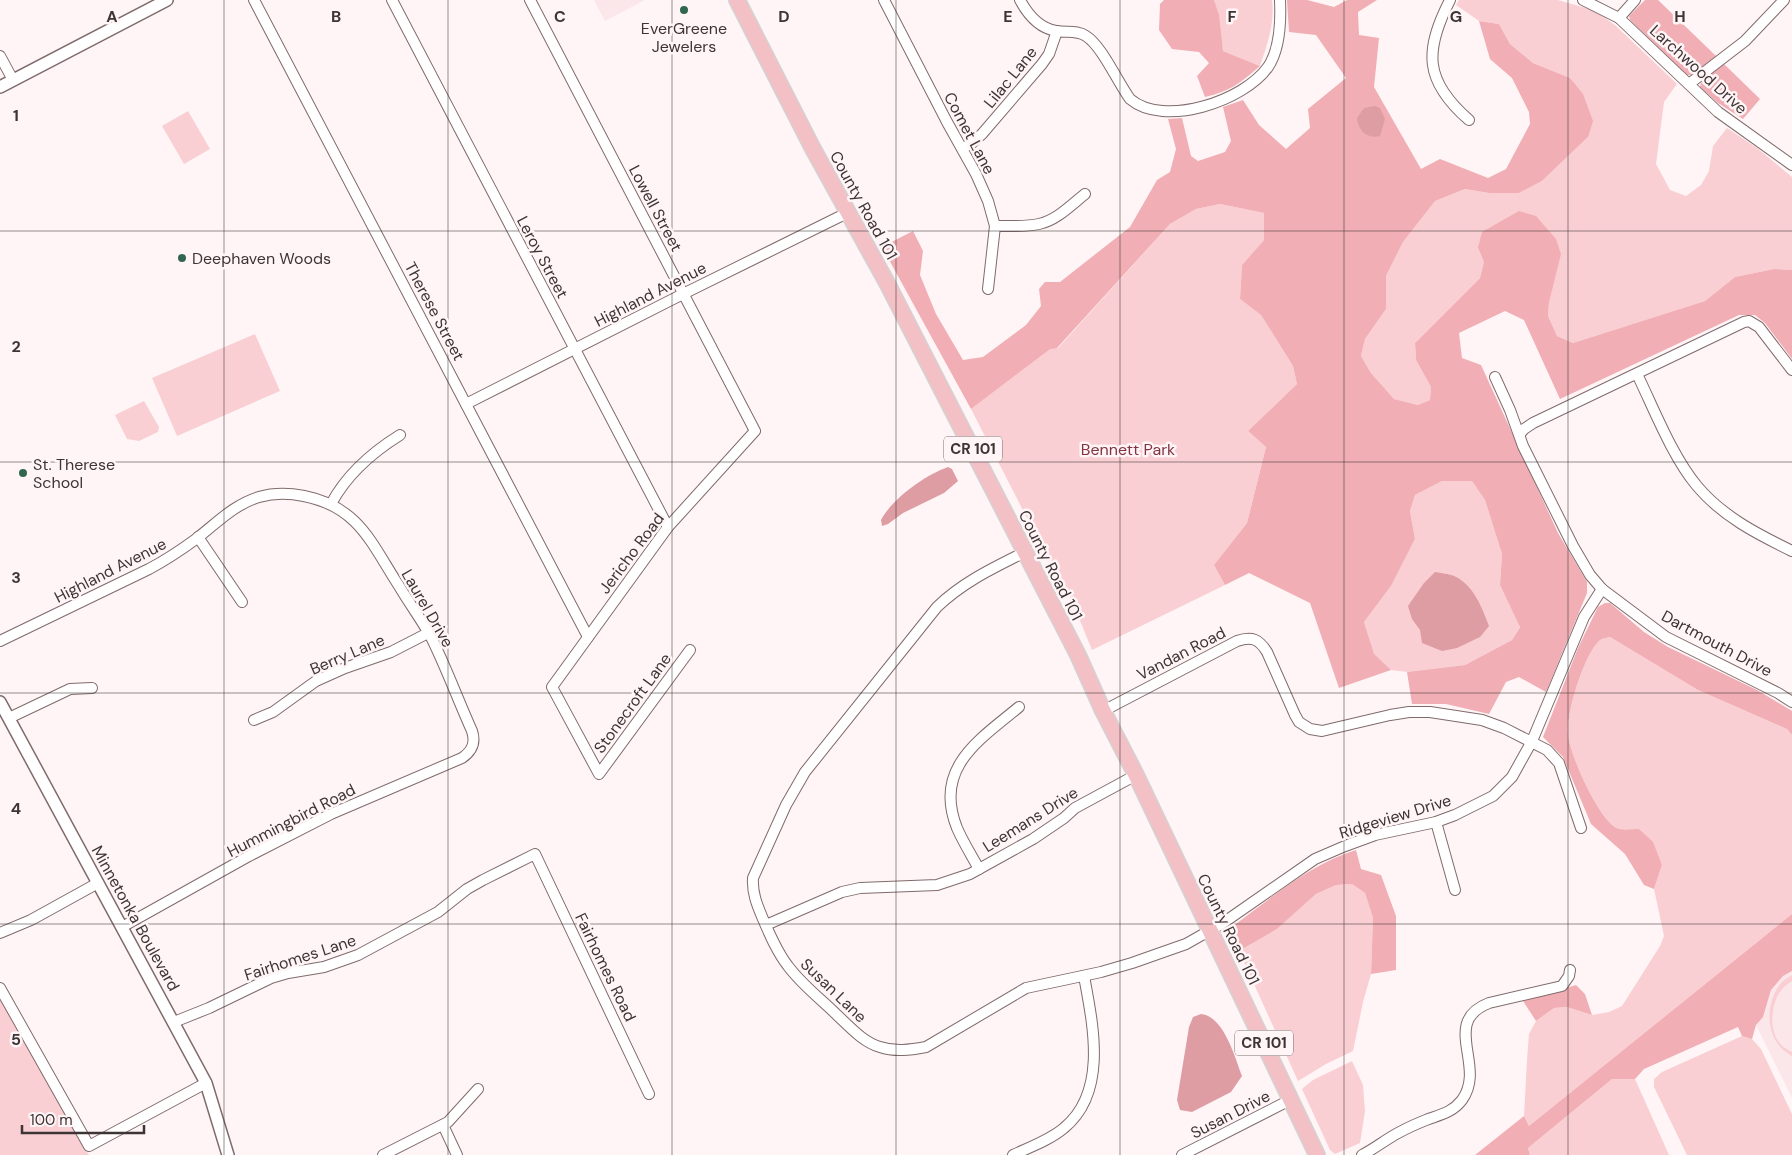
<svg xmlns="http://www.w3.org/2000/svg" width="1792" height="1155" viewBox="0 0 1792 1155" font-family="'DM Sans',sans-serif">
<rect width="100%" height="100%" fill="#fff5f6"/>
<g fill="#fbe7e9">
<polygon points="594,0 645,0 605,21"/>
<polygon points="1792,971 1792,1098 1756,1025 1763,1017 1771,990 1783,976"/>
</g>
<g fill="#f9cfd3">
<path d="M 1214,0 L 1272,0 C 1275,23 1267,45 1260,66 L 1223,51 Z"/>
<polygon points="1459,0 1558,0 1596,11 1616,26 1677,84 1664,102 1656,164 1670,190 1686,196 1701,185 1709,171 1713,146 1727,128 1757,148 1792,177 1792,270 1774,269 1735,277 1705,301 1573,343 1557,336 1548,316 1549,302 1478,248 1484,262 1480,278 1415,343 1416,360 1431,387 1430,400 1418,405 1394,399 1371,373 1361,356 1365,339 1386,309 1386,276 1403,242 1435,201 1465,189 1489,193 1519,193 1542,181 1588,137 1570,78 1533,63 1510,44 1499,24 1479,21 1456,5"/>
<polygon points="188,111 210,149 184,164 162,126"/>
<polygon points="1220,204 1264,213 1264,240 1242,265 1240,299 1261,315 1293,366 1297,384 1248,431 1266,447 1247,523 1214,565 1225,585 1092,650 1072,601 1044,546 1029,522 971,409 1050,348 1058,348 1170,224 1196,209"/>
<polygon points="255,334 280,391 177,436 152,378"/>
<polygon points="144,401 159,427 158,432 139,441 127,439 115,415"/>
<polygon points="1442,481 1472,481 1485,500 1502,554 1500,585 1520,626 1512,640 1465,665 1407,672 1391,670 1374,655 1364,622 1391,586 1415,539 1410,511 1415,495"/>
<path d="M 1610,637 L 1698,690 L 1787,729 L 1792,735 L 1792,914 L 1529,1126 L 1524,1116 L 1527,1060 L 1529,1034 L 1536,1021 L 1554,1008 L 1567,1007 L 1592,1015 L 1609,1012 L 1622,1006 L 1660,946 L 1664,936 L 1654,889 L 1662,865 L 1639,829 C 1633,829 1625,830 1619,829 C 1600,824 1569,753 1568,734 C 1566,713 1584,655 1599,641 C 1602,638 1606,638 1610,637 Z"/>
<polygon points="1352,884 1365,893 1373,918 1371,974 1363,1002 1353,1051 1326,1064 1298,1081 1239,951 1277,929 1316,894 1336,885"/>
<path d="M 1792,975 L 1792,981 C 1788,984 1783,987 1780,992 C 1771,1005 1769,1029 1779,1042 C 1781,1046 1788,1050 1792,1052 L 1792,1056 C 1765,1043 1763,1003 1782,982 C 1785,979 1789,977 1792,975 Z"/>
<polygon points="0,997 85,1149 89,1155 0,1155"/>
<polygon points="1742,1036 1752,1039 1761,1049 1792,1114 1792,1155 1687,1155 1654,1087 1654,1079 1662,1072"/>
<polygon points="1352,1061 1363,1085 1365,1111 1360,1143 1335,1154 1330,1150 1302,1089 1313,1080"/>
<polygon points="1612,1079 1635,1079 1669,1155 1530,1155 1528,1148"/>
</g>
<g fill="#f1aeb4">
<path d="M 1164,0 L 1214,0 L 1219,15 L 1223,51 L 1260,66 C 1240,83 1231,91 1205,97 L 1197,76 L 1209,63 L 1199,52 L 1172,49 L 1159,30 L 1160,4 Z"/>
<polygon points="1287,0 1307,0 1334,7 1347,0 1377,0 1358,12 1359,35 1379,38 1374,87 1421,169 1440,159 1488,178 1506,169 1530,124 1529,112 1512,78 1490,59 1479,21 1499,24 1510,44 1533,63 1570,78 1583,94 1593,121 1588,137 1542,181 1519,193 1489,193 1465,189 1435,201 1403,242 1386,276 1386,309 1365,339 1361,356 1371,373 1394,399 1418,405 1430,400 1431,387 1416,360 1415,343 1480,278 1484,262 1478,248 1482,232 1519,211 1536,216 1556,239 1561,254 1549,302 1548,316 1557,336 1573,343 1705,301 1735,277 1774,269 1792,270 1792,359 1765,323 1755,315 1739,315 1560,399 1524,320 1505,311 1459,333 1462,358 1481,365 1558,533 1587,582 1587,593 1546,692 1519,677 1506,682 1489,714 1446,704 1412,704 1407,672 1465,665 1512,640 1520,627 1500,585 1502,554 1485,500 1472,481 1442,481 1415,495 1410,511 1415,539 1391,586 1364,622 1374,654 1391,670 1339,688 1310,603 1249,573 1225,585 1214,565 1247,523 1266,447 1248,431 1297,384 1293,366 1261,315 1240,299 1242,265 1264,240 1264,213 1220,204 1196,209 1170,224 1057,348 1050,349 971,409 882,247 913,231 923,251 920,275 936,314 963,360 983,357 1026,325 1041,306 1039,289 1045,282 1060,282 1130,227 1157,180 1170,172 1176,149 1168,119 1182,118 1191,156 1198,161 1225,152 1231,141 1223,107 1243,100 1259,125 1286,149 1310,128 1308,109 1346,78 1316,35 1289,32"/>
<polygon points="1645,0 1658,0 1716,56 1691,75 1687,75 1630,20 1629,16"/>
<polygon points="1724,64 1760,99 1743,119 1718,103 1700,87 1701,83"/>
<path d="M 1605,603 L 1610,603 L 1644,632 L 1668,647 L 1757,690 L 1792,711 L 1792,735 L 1787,729 L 1698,690 L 1610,637 C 1606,638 1602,638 1599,641 C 1584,655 1566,713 1568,734 C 1569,753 1600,824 1619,829 C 1625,830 1633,829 1639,829 L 1653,842 L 1662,865 L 1654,889 L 1644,885 L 1625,854 L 1591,824 L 1563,757 L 1543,737 L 1578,648 L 1598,607 Z"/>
<path d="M 1356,850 L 1361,869 L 1381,875 L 1396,916 L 1396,970 L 1371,974 L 1373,918 L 1365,893 L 1352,884 L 1336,885 L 1316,894 L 1277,929 L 1239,951 C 1235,942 1228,935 1233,926 C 1271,898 1310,864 1356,850 Z"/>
<polygon points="1792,914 1792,971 1783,976 1771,990 1763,1017 1756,1025 1752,1039 1742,1036 1738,1027 1644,1069 1635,1079 1612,1079 1528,1148 1530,1155 1475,1155 1524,1116 1529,1126"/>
<polygon points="1576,985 1585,994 1592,1015 1567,1007 1554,1008 1536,1021 1523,1001"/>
</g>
<g fill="#de9ca3">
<path d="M 1375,106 L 1380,108 L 1385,119 L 1380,136 C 1367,139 1358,131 1357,118 L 1364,108 Z"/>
<path d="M 948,467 L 952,469 L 958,481 L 944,493 L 903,513 L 888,524 L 882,526 L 881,520 C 892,499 925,475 948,467 Z"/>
<path d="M 1435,572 C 1441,573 1449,574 1454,576 C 1474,585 1482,608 1489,626 L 1480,637 L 1457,648 L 1442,651 L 1422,643 L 1420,630 L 1412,619 L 1408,606 L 1424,583 Z"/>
<path d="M 1201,1014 C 1224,1016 1235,1058 1242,1076 L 1231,1092 L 1192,1112 L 1180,1110 L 1177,1100 L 1189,1027 L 1193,1017 Z"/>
</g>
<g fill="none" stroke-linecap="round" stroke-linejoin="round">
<g stroke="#806b6c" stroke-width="12">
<g id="minor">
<polyline points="254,0 588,637"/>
<polyline points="392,0 668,527"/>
<polyline points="530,0 755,431 668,527 552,687 599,774 690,650"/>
<polyline points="884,0 947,122 976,174 988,201 995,226 988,289"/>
<path d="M 1020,0 C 1028,15 1039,28 1056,31 C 1067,33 1077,30 1086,36 C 1102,46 1118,83 1130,99 C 1164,128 1244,101 1268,67 C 1280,49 1281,21 1280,0"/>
<path d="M 1450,0 C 1424,51 1424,81 1469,120"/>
<polyline points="1583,0 1619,18 1718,112 1792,165"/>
<polyline points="1619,18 1635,0"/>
<polyline points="0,56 13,80"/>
<polyline points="1689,84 1745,41 1784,0"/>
<polyline points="963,148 972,143 982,134 1042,64 1049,54 1057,31"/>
<path d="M 995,226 C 1009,226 1025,227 1039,224 C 1057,220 1071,205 1085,194"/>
<path d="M 1637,374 C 1654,409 1672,456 1697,486 C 1722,516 1757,534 1792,551"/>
<polyline points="1495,377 1510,410 1523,446 1573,546 1590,575 1602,589 1666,637 1778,693 1792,702"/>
<polyline points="466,404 683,294 849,212"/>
<polyline points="1520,434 1524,429 1533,423 1744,322 1749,321 1759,327 1792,370"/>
<path d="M 331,504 C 347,474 371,453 400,435"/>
<polyline points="198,537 242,602"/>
<path d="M 1025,552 C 993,568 963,582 937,607 L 805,772 L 786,805 L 753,878 C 752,893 757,905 763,919 C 770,935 777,952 788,966 C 802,985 821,999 837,1015 C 850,1027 863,1042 880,1047 C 895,1052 910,1050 926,1047 L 1026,988 L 1101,972 L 1132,963 L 1186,944 L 1223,923 L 1315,859 L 1345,846 L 1375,835 L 1436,822 L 1455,815 L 1493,796 L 1512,777 L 1532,741 L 1584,617 L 1602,589"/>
<path d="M 0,641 L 149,569 C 166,560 181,550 196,539 C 217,523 233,505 259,497 C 273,493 289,493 304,496 C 359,507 371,543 399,586 C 409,603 421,619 431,637 C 446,667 458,700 472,731 C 476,743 472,751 462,758 L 331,814 L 249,856 L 122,927"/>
<path d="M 1103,711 L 1237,641 C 1252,636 1259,639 1267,652 L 1295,715 L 1299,722 L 1310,729 L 1322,731 L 1390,715 L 1409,712 L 1430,712 L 1482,720 L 1504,728 L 1547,750 L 1559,763 L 1581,828"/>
<polyline points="9,718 70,689 92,688"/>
<polyline points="254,720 273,712 316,681 345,668 391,652 428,633"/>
<polyline points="1436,822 1455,890"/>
<path d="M 979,869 C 972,856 963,842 957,828 C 933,768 979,740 1019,707"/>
<polyline points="766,925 842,892 860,888 937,885 970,874 1033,839 1064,818 1075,808 1136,775"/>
<polyline points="0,933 31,920 98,883"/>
<polyline points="0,988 89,1146 206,1083"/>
<polyline points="174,1022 209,1008 271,978 288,973 324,967 358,955 438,912 467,889 483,880 535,854 649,1094"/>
<polyline points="443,1125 457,1155"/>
<polyline points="383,1155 448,1122 478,1089"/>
<path d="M 1013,1155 C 1030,1147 1050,1140 1064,1128 C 1108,1092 1093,1025 1084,976"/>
<polyline points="1182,1155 1290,1100"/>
<path d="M 1362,1155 C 1374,1149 1385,1140 1398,1133 C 1407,1128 1416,1124 1426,1120 C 1439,1115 1452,1113 1462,1100 C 1487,1066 1440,1022 1489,1003 L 1562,986 L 1569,976 L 1570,970"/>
</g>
</g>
<g stroke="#806b6c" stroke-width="14">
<g id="tertiary">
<polyline points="0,87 167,0"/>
<polyline points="0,702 206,1083 228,1155"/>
</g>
</g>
<g stroke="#d4d2d3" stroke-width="18">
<polyline id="primary" points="737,0 812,147 887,283 1043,587 1078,655 1103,711 1136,775 1317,1155"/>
</g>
<use href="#minor" stroke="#fff" stroke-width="10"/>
<use href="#tertiary" stroke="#fff" stroke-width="11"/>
<use href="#primary" stroke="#f2c0c5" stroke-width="15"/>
</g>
<path fill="none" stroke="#3d3435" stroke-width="1" stroke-opacity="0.55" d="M 224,0 L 224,1155M 448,0 L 448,1155M 672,0 L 672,1155M 896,0 L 896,1155M 1120,0 L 1120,1155M 1344,0 L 1344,1155M 1568,0 L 1568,1155M 0,231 L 1792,231M 0,462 L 1792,462M 0,693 L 1792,693M 0,924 L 1792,924"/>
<g fill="#30674e" stroke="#fff5f6" stroke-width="2">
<circle cx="684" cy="10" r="5"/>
<circle cx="182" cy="258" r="5"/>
<circle cx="23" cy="473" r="5"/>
</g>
<g text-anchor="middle" stroke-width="5" stroke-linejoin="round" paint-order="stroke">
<g fill="#fff5f6" stroke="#776e6f" stroke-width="1">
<rect x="944" y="436.5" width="58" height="25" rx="4"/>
<rect x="1235" y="1030.5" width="58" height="25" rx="4"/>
</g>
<g font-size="15" font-weight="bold" fill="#3d3435">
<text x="973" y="454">CR 101</text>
<text x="1264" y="1048">CR 101</text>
</g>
<g font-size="16" fill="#3d3435" stroke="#fff5f6" text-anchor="start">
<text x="684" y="34" text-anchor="middle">EverGreene<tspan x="684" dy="18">Jewelers</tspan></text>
<text x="192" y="264">Deephaven Woods</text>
<text x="33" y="470">St. Therese<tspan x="33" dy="18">School</tspan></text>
</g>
<g font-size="16" fill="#3d3435" stroke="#fff5f6">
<text transform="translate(1699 69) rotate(42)" y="6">Larchwood Drive</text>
<text transform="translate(1010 77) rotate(-51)" y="6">Lilac Lane</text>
<text transform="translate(970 133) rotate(62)" y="6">Comet Lane</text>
<text transform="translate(864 205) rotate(61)" y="6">County Road 101</text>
<text transform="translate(656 208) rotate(62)" y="6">Lowell Street</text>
<text transform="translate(543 257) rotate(62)" y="6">Leroy Street</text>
<text transform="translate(650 294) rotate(-27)" y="6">Highland Avenue</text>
<text transform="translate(435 311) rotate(62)" y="6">Therese Street</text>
<text transform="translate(631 553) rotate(-53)" y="6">Jericho Road</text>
<text transform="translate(1051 565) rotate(63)" y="6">County Road 101</text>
<text transform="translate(110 570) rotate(-27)" y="6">Highland Avenue</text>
<text transform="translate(428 608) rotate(60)" y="6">Laurel Drive</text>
<text transform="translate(1717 643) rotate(28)" y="6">Dartmouth Drive</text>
<text transform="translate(1181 653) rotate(-27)" y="6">Vandan Road</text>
<text transform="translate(347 654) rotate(-23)" y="6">Berry Lane</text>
<text transform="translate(632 703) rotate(-54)" y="6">Stonecroft Lane</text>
<text transform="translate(1395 816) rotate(-17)" y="6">Ridgeview Drive</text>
<text transform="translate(1030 819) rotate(-32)" y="6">Leemans Drive</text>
<text transform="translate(291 820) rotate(-27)" y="6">Hummingbird Road</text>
<text transform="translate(136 918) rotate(61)" y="6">Minnetonka Boulevard</text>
<text transform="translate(1229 929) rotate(64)" y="6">County Road 101</text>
<text transform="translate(300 957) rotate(-18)" y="6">Fairhomes Lane</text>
<text transform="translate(606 967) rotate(64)" y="6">Fairhomes Road</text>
<text transform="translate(834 990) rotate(44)" y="6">Susan Lane</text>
<text transform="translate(1230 1114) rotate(-27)" y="6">Susan Drive</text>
</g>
<g font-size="16" fill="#823341" stroke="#fff5f6">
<text x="1128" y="455">Bennett Park</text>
</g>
</g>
<g font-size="16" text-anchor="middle" font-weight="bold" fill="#3d3435" stroke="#fff5f6" stroke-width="5" stroke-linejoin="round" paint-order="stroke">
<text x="112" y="22">A</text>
<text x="336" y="22">B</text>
<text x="560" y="22">C</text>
<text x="784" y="22">D</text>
<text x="1008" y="22">E</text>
<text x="1232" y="22">F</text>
<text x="1456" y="22">G</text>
<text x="1680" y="22">H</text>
<text x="16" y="121">1</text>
<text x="16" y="352">2</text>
<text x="16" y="583">3</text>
<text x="16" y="814">4</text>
<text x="16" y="1045">5</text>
</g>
<path d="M22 1125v8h122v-8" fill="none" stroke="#3d3435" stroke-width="2.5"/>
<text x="30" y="1125" font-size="15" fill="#3d3435" stroke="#fff5f6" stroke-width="4" paint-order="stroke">100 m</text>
</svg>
